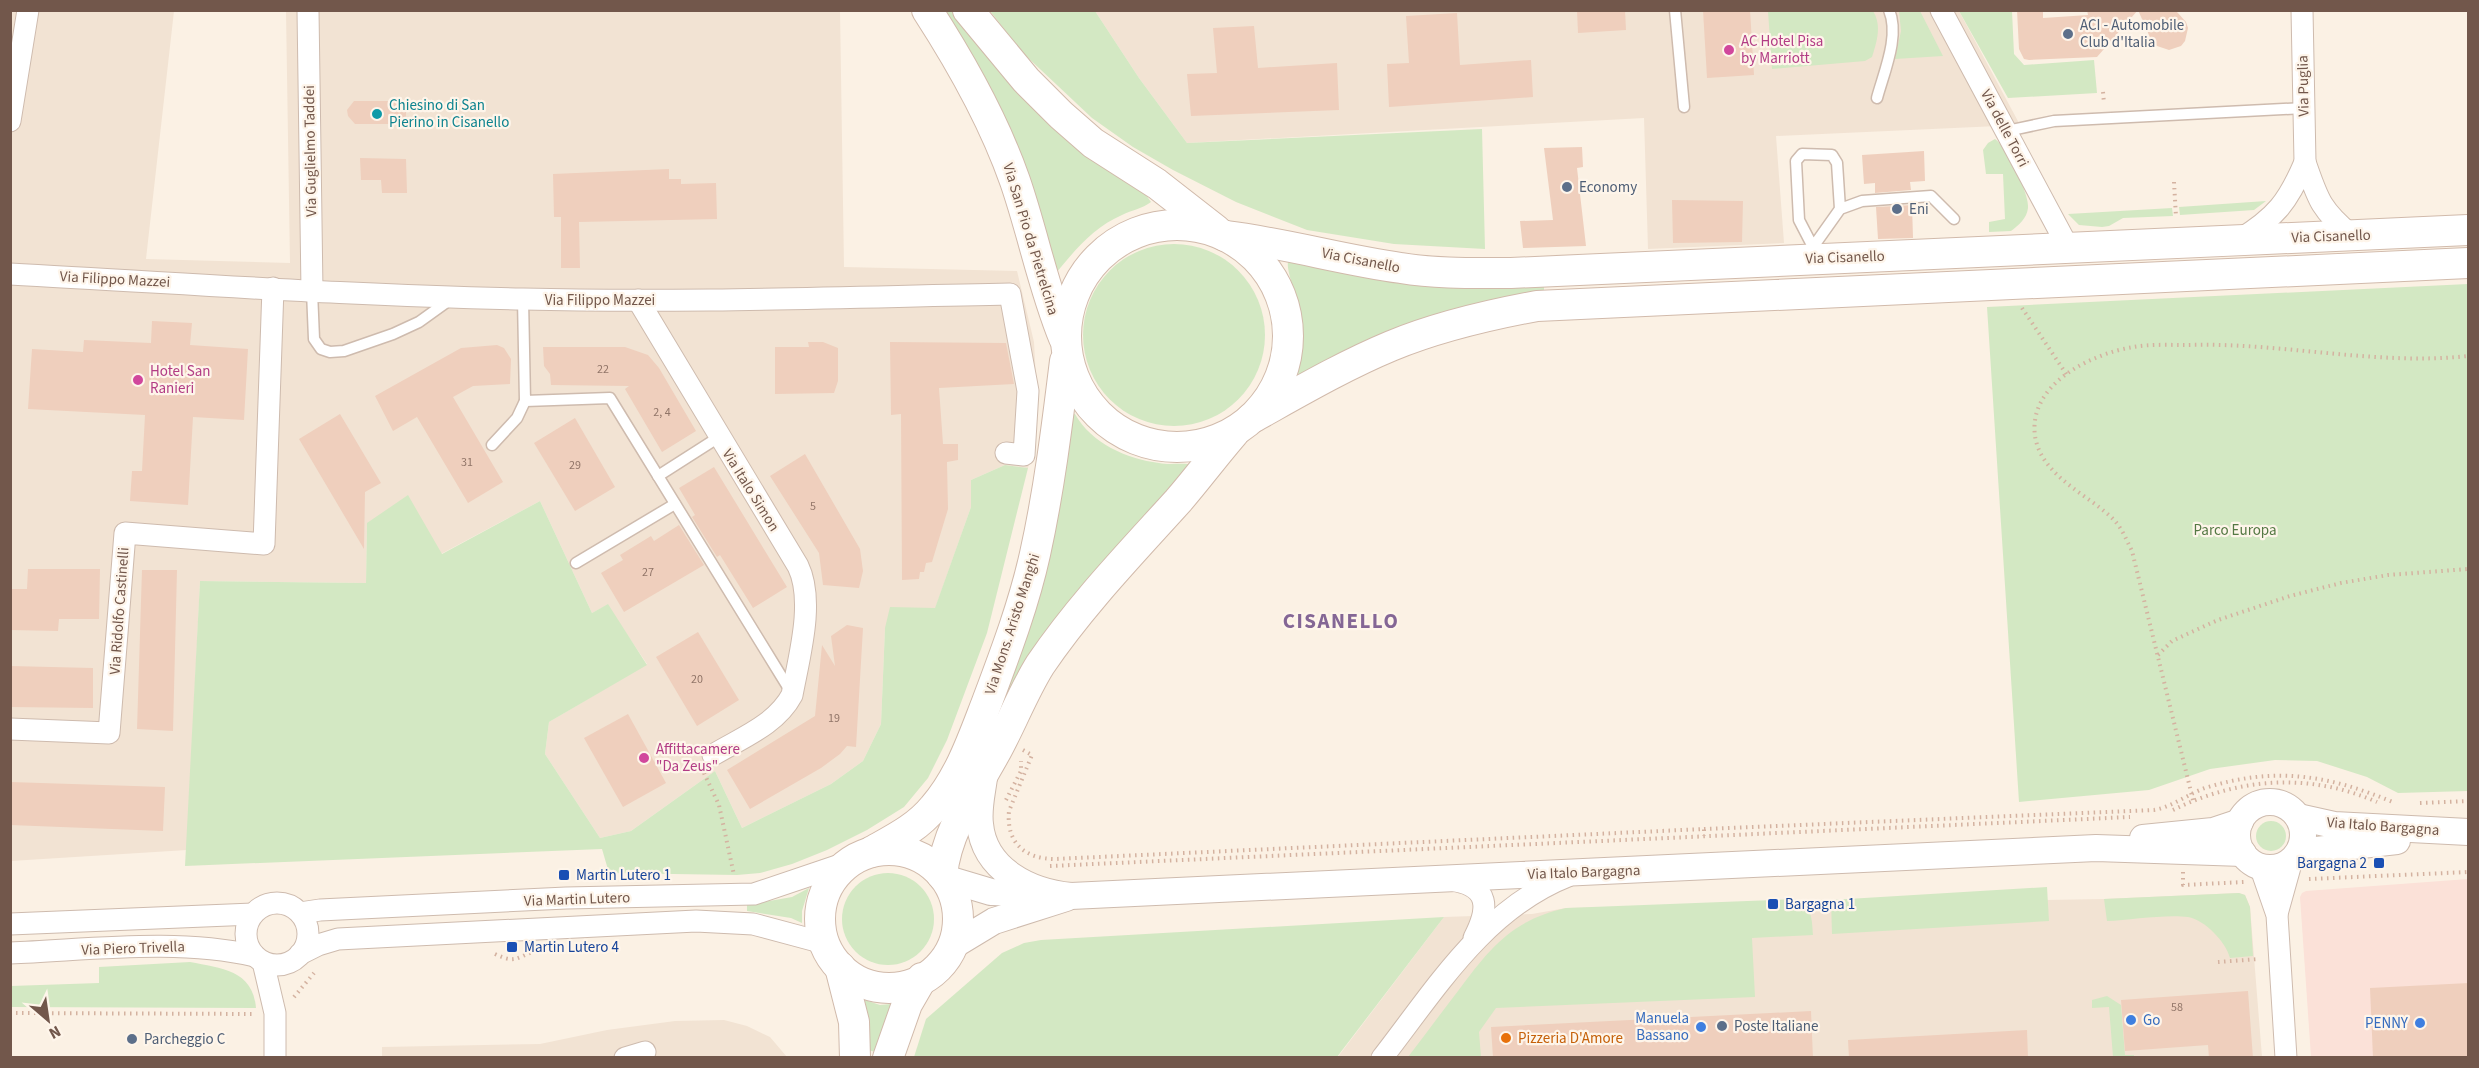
<svg xmlns="http://www.w3.org/2000/svg" width="2479" height="1068" viewBox="0 0 2479 1068" font-family="'Source Sans 3',sans-serif">
<rect width="100%" height="100%" fill="#fbf1e4"/>
<g fill="#f2e3d3">
<polygon points="11,11 174,11 146,259 290,263 286,11 840,11 844,267 1017,271 1034,342 1036,379 1033,445 1028,468 1005,465 971,480 971,507 935,609 885,628 881,724 863,761 831,784 742,828 715,771 631,831 600,838 545,754 549,722 647,664 607,605 592,613 540,501 441,554 367,523 366,583 200,581 187,850 11,861"/>
<polygon points="1095,11 1959,11 2020,125 1776,136 1784,243 1648,249 1644,118 1187,143 1139,78"/>
<polygon points="2239,893 2245,895 2250,907 2262,1057 1337,1058 1444,917 1532,914 1566,908 2104,899"/>
<polygon points="724,1020 747,1026 770,1037 787,1057 382,1058 382,1047 540,1044 607,1030 675,1021"/>
</g>
<polygon fill="#fbe1d8" points="2468,879 2468,1057 2311,1057 2300,897 2302,893 2306,891"/>
<g fill="#d3e8c3">
<path d="M 940,11 L 955,11 L 1141,188 L 1151,202 C 1142,209 1132,210 1122,215 C 1094,227 1075,250 1056,273 Z"/>
<polygon points="990,11 1095,11 1139,78 1187,143 1482,129 1485,249 1394,244 1307,230 1236,202 1173,170 1133,147 1092,118 1024,54"/>
<path d="M 1768,11 L 1873,11 C 1882,25 1877,41 1872,57 L 1865,61 L 1772,69 Z"/>
<polygon points="1899,11 1920,11 1943,56 1895,59 1901,31"/>
<polygon points="1959,11 2012,11 2014,54 2024,65 2094,60 2097,93 2008,98"/>
<path d="M 1995,139 C 2006,146 2030,195 2028,208 C 2027,218 2019,225 2011,231 L 1989,232 L 1989,222 L 2005,219 L 2003,174 L 1986,174 L 1983,150 L 1988,143 Z"/>
<polygon points="2266,201 2254,210 2180,215 2179,207"/>
<polygon points="2172,208 2173,216 2123,218 2109,226 2102,227 2079,225 2068,214"/>
<circle cx="1174" cy="335" r="91"/>
<path d="M 1295,258 L 1544,285 L 1544,294 L 1298,375 C 1294,357 1303,337 1301,318 C 1300,302 1286,273 1288,262 Z"/>
<polygon points="2468,284 2468,791 2398,793 2367,777 2317,761 2275,760 2210,769 2149,790 2019,802 1987,307"/>
<path d="M 1069,413 L 1075,414 C 1091,443 1127,459 1159,463 C 1169,465 1178,463 1188,464 L 1194,470 L 998,716 Z"/>
<polygon points="1005,465 1028,468 987,633 947,740 928,778 904,807 867,830 827,850 792,864 760,873 737,875 609,873 602,849 185,866 200,581 366,583 367,523 408,495 442,554 540,501 592,613 608,604 647,665 549,722 545,754 600,838 631,831 715,771 742,828 831,784 863,761 881,724 885,628 890,607 935,608 971,507 971,480"/>
<circle cx="2271" cy="836" r="15"/>
<circle cx="888" cy="919" r="46"/>
<polygon points="2047,887 2049,921 1832,934 1831,900"/>
<polygon points="809,888 802,911 802,923 791,918 747,911 747,905 792,897"/>
<path d="M 2239,893 L 2245,895 L 2250,907 L 2253,956 L 2230,958 C 2226,942 2205,920 2188,917 C 2166,914 2130,920 2107,921 L 2104,899 Z"/>
<path d="M 1796,899 C 1812,905 1812,919 1813,935 L 1752,938 L 1755,997 L 1496,1008 L 1479,1032 L 1481,1057 L 1408,1057 C 1425,1035 1441,1013 1458,991 C 1490,948 1512,920 1566,908 Z"/>
<polygon points="1444,917 1337,1057 914,1057 926,1019 1002,953 1024,943 1041,940"/>
<path d="M 190,962 C 221,968 253,970 256,1008 L 11,1007 L 11,986 L 99,983 L 99,967 Z"/>
<polygon points="2107,996 2121,1005 2125,1055 2134,1055 2134,1057 2113,1057 2109,1007 2092,1008 2092,1000"/>
<polygon points="859,998 880,1005 891,1004 876,1052 867,1050"/>
</g>
<g fill="#efcfbd">
<polygon points="1577,10 1625,10 1626,30 1578,33"/>
<polygon points="1703,10 1750,10 1754,75 1707,78"/>
<polygon points="2017,10 2043,10 2043,18 2088,15 2087,10 2138,10 2097,57 2029,60 2024,59 2019,49"/>
<polygon points="2138,10 2177,12 2186,22 2188,28 2185,41 2181,46 2169,50 2157,46 2152,42"/>
<polygon points="1457,13 1460,65 1531,60 1533,97 1389,107 1387,64 1409,63 1406,16"/>
<polygon points="1254,26 1258,68 1337,63 1339,110 1191,116 1187,74 1217,73 1213,28"/>
<polygon points="354,101 406,101 406,124 355,124 348,116 347,110"/>
<polygon points="1582,147 1583,167 1577,168 1586,246 1523,248 1520,221 1553,220 1544,148"/>
<polygon points="1924,151 1925,181 1910,182 1911,190 1875,193 1875,183 1864,184 1862,155"/>
<polygon points="360,158 406,159 407,193 382,193 381,180 361,180"/>
<polygon points="669,169 669,179 681,179 681,184 716,183 717,219 579,222 580,268 561,268 561,217 554,217 553,174"/>
<polygon points="1672,200 1743,201 1742,242 1673,243"/>
<polygon points="1912,205 1913,238 1878,239 1876,207"/>
<polygon points="152,321 192,323 190,345 248,349 244,420 193,417 188,505 130,501 132,471 142,471 145,415 28,409 32,349 83,352 84,340 151,343"/>
<polygon points="808,342 823,342 838,348 838,381 834,393 775,394 775,347 809,347"/>
<polygon points="890,342 1006,343 1014,384 939,388 943,444 958,444 958,460 947,462 948,509 932,562 926,563 924,572 920,572 919,579 902,580 901,414 891,415"/>
<polygon points="497,345 504,348 511,359 510,384 473,386 453,397 503,482 468,503 417,417 393,431 375,396 461,348"/>
<polygon points="543,347 625,347 648,355 659,368 696,431 662,452 625,389 629,386 551,385 550,374 544,366"/>
<polygon points="340,414 381,483 365,492 364,549 299,439"/>
<polygon points="575,418 615,487 575,511 534,443"/>
<polygon points="805,454 860,549 863,571 859,588 823,585 819,553 770,476"/>
<polygon points="714,467 787,587 753,608 720,555 717,557 692,517 695,515 679,488"/>
<polygon points="679,525 704,565 624,612 601,573 623,560 620,555 651,536 654,541"/>
<polygon points="28,569 100,569 99,619 59,619 58,631 10,630 10,589 27,589"/>
<polygon points="142,570 177,570 173,731 137,729"/>
<polygon points="847,625 863,628 856,747 847,746 840,754 821,768 750,809 727,770 815,716 822,645 835,666 831,636"/>
<polygon points="698,632 739,700 697,726 656,657"/>
<polygon points="10,666 93,668 93,708 10,707"/>
<polygon points="628,714 666,783 623,807 584,738"/>
<polygon points="10,782 165,787 163,831 10,825"/>
<polygon points="2469,983 2469,1058 2373,1058 2370,988"/>
<polygon points="2248,991 2253,1058 2209,1058 2208,1045 2125,1051 2121,1000"/>
<polygon points="1811,1011 1813,1058 1493,1058 1491,1027"/>
<polygon points="2027,1030 2028,1058 1849,1058 1848,1040"/>
</g>
<g fill="none" stroke-linecap="round" stroke-linejoin="round">
<g stroke="#cebbae" stroke-width="13">
<g id="service">
<polyline points="1675,10 1684,107"/>
<path d="M 1877,98 C 1884,72 1900,36 1889,10"/>
<polyline points="2007,131 2054,121 2304,108"/>
<polyline points="1840,209 1837,163 1832,155 1802,154 1796,161 1799,220 1813,247 1840,209 1862,201 1931,196 1954,219"/>
<polyline points="312,291 314,339 321,349 330,352 344,351 393,334 419,322 451,299"/>
<polyline points="523,299 525,401 610,398 791,692"/>
<polyline points="492,445 517,418 525,401"/>
<polyline points="658,476 719,437"/>
<polyline points="576,563 675,504"/>
</g>
</g>
<g stroke="#cebbae" stroke-width="23">
<g id="minor">
<polyline points="308,10 312,291"/>
<polyline points="1941,10 2068,247"/>
<polyline points="2302,10 2305,162"/>
<polyline points="10,121 28,10"/>
<path d="M 2239,240 C 2276,217 2288,202 2305,162 C 2318,199 2320,209 2351,235"/>
<path d="M 10,274 C 181,283 352,296 523,299 C 685,303 848,297 1010,294 L 1028,391 L 1024,455 L 1006,453"/>
<path d="M 638,300 L 798,566 C 815,601 799,657 792,695 C 776,725 741,738 713,755"/>
<polyline points="10,729 109,733 125,533 264,544 273,288"/>
<polyline points="2260,866 2277,915 2286,1058"/>
<path d="M 1451,880 C 1491,886 1489,909 1474,938"/>
<circle cx="277" cy="934" r="31"/>
<polyline points="300,913 320,910 566,898 754,894 849,862"/>
<polyline points="2277,914 2292,860"/>
<polyline points="10,924 253,914"/>
<path d="M 10,953 C 90,950 176,938 255,956"/>
<polyline points="300,954 318,945 338,939 696,921 753,924 824,943"/>
<polyline points="263,962 275,1013 275,1058"/>
<polyline points="625,1058 645,1052"/>
<path d="M 1382,1058 C 1435,990 1484,909 1568,876"/>
</g>
</g>
<g stroke="#cebbae" stroke-width="28">
<g id="tertiary">
<path d="M 984,778 C 982,793 978,809 980,824 C 984,870 1030,892 1071,896 L 2096,848 L 2243,853"/>
<circle cx="2270" cy="835" r="33"/>
<polyline points="2298,817 2334,825 2468,832"/>
<polyline points="2143,838 2213,831 2240,822"/>
<polyline points="2299,852 2397,841"/>
<polyline points="944,878 991,892 1040,894"/>
<polyline points="951,947 994,921 1066,898"/>
</g>
</g>
<g stroke="#d1baab" stroke-width="32">
<g id="secondary">
<path d="M 927,10 C 962,64 994,121 1015,181 C 1033,233 1043,287 1064,338"/>
<polyline points="968,10 1026,80 1061,115 1093,143 1157,184 1216,230"/>
<circle cx="1177" cy="336" r="111"/>
<path d="M 1225,236 C 1285,243 1342,260 1401,268 C 1437,274 1474,273 1511,273 L 2468,230"/>
<path d="M 1252,418 C 1297,393 1343,366 1391,346 C 1437,327 1488,315 1537,306 L 2468,263"/>
<circle cx="889" cy="919" r="69"/>
<path d="M 871,852 C 894,839 917,828 934,807 C 960,777 973,738 987,702 C 1005,654 1024,604 1035,554 C 1049,491 1057,426 1065,361"/>
<path d="M 942,875 C 946,832 974,791 994,755 C 1011,725 1022,694 1040,665 C 1080,606 1130,554 1178,501 C 1197,479 1214,456 1233,434"/>
<polyline points="840,967 854,1022 855,1058"/>
<polyline points="888,1058 907,1004 922,978"/>
</g>
</g>
<g stroke="#d4b2a0" stroke-width="4" stroke-dasharray="1.5 4.5" stroke-linecap="butt">
<polyline points="2103,92 2104,103"/>
<polyline points="2174,182 2176,217"/>
<polyline points="2022,308 2067,375"/>
<polyline points="2158,655 2172,641 2218,620 2290,596 2341,583 2388,575 2468,569"/>
<path d="M 1023,750 L 1032,755 L 1009,811 C 1006,843 1025,859 1055,859 L 1704,829 L 1704,836"/>
<polyline points="704,773 719,805 734,875"/>
<polyline points="1006,800 1021,771 1021,761"/>
<path d="M 2193,800 L 2132,551 C 2126,539 2121,526 2111,517 C 2085,493 2041,475 2035,436 C 2028,384 2091,354 2133,347 C 2150,344 2170,345 2187,345 C 2281,342 2375,366 2468,356"/>
<polyline points="2420,803 2468,801"/>
<path d="M 2173,810 C 2238,778 2309,772 2377,802"/>
<path d="M 1704,829 L 2154,810 C 2172,807 2188,794 2205,788 C 2275,766 2329,775 2395,803"/>
<polyline points="1050,866 2130,817"/>
<polyline points="2183,872 2183,885 2244,882"/>
<polyline points="2309,879 2468,872"/>
<path d="M 495,954 C 514,963 515,959 532,952"/>
<polyline points="2218,962 2259,959"/>
<polyline points="294,997 314,973"/>
<polyline points="10,1013 253,1014"/>
</g>
<use href="#service" stroke="#fff" stroke-width="10"/>
<use href="#minor" stroke="#fff" stroke-width="21"/>
<use href="#tertiary" stroke="#fff" stroke-width="26"/>
<use href="#secondary" stroke="#fff" stroke-width="30"/>
</g>
<g fill="#5c6f8a" stroke="#fef5ea" stroke-width="2">
<circle cx="2068" cy="34" r="6"/>
<circle cx="1567" cy="187" r="6"/>
<circle cx="1897" cy="209" r="6"/>
<circle cx="1722" cy="1026" r="6"/>
<circle cx="132" cy="1039" r="6"/>
</g>
<g fill="#d1479c" stroke="#fef5ea" stroke-width="2">
<circle cx="1729" cy="50" r="6"/>
<circle cx="138" cy="380" r="6"/>
<circle cx="644" cy="758" r="6"/>
</g>
<circle fill="#0f9aa8" stroke="#fef5ea" stroke-width="2" cx="377" cy="114" r="6"/>
<g fill="#1a4fb4" stroke="#fef5ea" stroke-width="2">
<rect x="2373" y="857" width="12" height="12" rx="3"/>
<rect x="558" y="869" width="12" height="12" rx="3"/>
<rect x="1767" y="898" width="12" height="12" rx="3"/>
<rect x="506" y="941" width="12" height="12" rx="3"/>
</g>
<g fill="#3f7fe0" stroke="#fef5ea" stroke-width="2">
<circle cx="2131" cy="1020" r="6"/>
<circle cx="2420" cy="1023" r="6"/>
<circle cx="1701" cy="1027" r="6"/>
</g>
<circle fill="#e8710a" stroke="#fef5ea" stroke-width="2" cx="1506" cy="1038" r="6"/>
<g text-anchor="middle" stroke-width="4.5" stroke-linejoin="round" paint-order="stroke">
<g font-size="12" fill="#917568">
<text x="603" y="373">22</text>
<text x="662" y="416">2, 4</text>
<text x="467" y="466">31</text>
<text x="575" y="469">29</text>
<text x="813" y="510">5</text>
<text x="648" y="576">27</text>
<text x="697" y="683">20</text>
<text x="834" y="722">19</text>
<text x="2177" y="1011">58</text>
</g>
<g font-size="15" fill="#4e5e75" stroke="#fef5ea" text-anchor="start">
<text x="2080" y="30">ACI - Automobile<tspan x="2080" dy="17">Club d'Italia</tspan></text>
<text x="1579" y="192">Economy</text>
<text x="1909" y="214">Eni</text>
<text x="1734" y="1031">Poste Italiane</text>
<text x="144" y="1044">Parcheggio C</text>
</g>
<g font-size="15" fill="#b23c85" stroke="#fef5ea" text-anchor="start">
<text x="1741" y="46">AC Hotel Pisa<tspan x="1741" dy="17">by Marriott</tspan></text>
<text x="150" y="376">Hotel San<tspan x="150" dy="17">Ranieri</tspan></text>
<text x="656" y="754">Affittacamere<tspan x="656" dy="17">"Da Zeus"</tspan></text>
</g>
<g font-size="15" fill="#72574b" stroke="#fef5ea">
<text transform="translate(2303 86) rotate(-91)" y="5">Via Puglia</text>
<text transform="translate(2005 128) rotate(62)" y="5">Via delle Torri</text>
<text transform="translate(310 151) rotate(-91)" y="5">Via Guglielmo Taddei</text>
<text transform="translate(2331 236) rotate(-2)" y="5">Via Cisanello</text>
<text transform="translate(1031 239) rotate(73)" y="5">Via San Pio da Pietrelcina</text>
<text transform="translate(1845 257) rotate(-2)" y="5">Via Cisanello</text>
<text transform="translate(1361 260) rotate(11)" y="5">Via Cisanello</text>
<text transform="translate(115 279) rotate(3)" y="5">Via Filippo Mazzei</text>
<text x="600" y="305">Via Filippo Mazzei</text>
<text transform="translate(751 490) rotate(58)" y="5">Via Italo Simon</text>
<text transform="translate(119 611) rotate(-86)" y="5">Via Ridolfo Castinelli</text>
<text transform="translate(1012 624) rotate(-72)" y="5">Via Mons. Aristo Manghi</text>
<text transform="translate(2383 826) rotate(4)" y="5">Via Italo Bargagna</text>
<text transform="translate(1584 872) rotate(-2)" y="5">Via Italo Bargagna</text>
<text transform="translate(577 899) rotate(-2)" y="5">Via Martin Lutero</text>
<text transform="translate(133 948) rotate(-2)" y="5">Via Piero Trivella</text>
</g>
<g font-size="15" fill="#0d838f" stroke="#fef5ea" text-anchor="start">
<text x="389" y="110">Chiesino di San<tspan x="389" dy="17">Pierino in Cisanello</tspan></text>
</g>
<g font-size="15" fill="#547843" stroke="#fef5ea">
<text x="2235" y="535">Parco Europa</text>
</g>
<g font-size="15" fill="#164399" stroke="#fef5ea" text-anchor="start">
<text x="2367" y="868" text-anchor="end">Bargagna 2</text>
<text x="576" y="880">Martin Lutero 1</text>
<text x="1785" y="909">Bargagna 1</text>
<text x="524" y="952">Martin Lutero 4</text>
</g>
<g font-size="15" fill="#366cbe" stroke="#fef5ea" text-anchor="end">
<text x="1689" y="1023">Manuela<tspan x="1689" dy="17">Bassano</tspan></text>
<text x="2143" y="1025" text-anchor="start">Go</text>
<text x="2408" y="1028">PENNY</text>
</g>
<g font-size="15" fill="#c56008" stroke="#fef5ea" text-anchor="start">
<text x="1518" y="1043">Pizzeria D'Amore</text>
</g>
<g font-size="21" font-weight="bold" letter-spacing="1.5" fill="#846695" stroke="#fef5ea">
<text x="1341" y="628">CISANELLO</text>
</g>
</g>
<rect width="2479" height="1068" fill="none" stroke="#72574b" stroke-width="24"/>
<g transform="translate(48 1020) rotate(151)" stroke="#fef5ea" stroke-width="4.5" paint-order="stroke">
<path d="M0-4.5L10 22L0 15L-10 22Z" fill="#72574b"/>
<text y="-9" font-size="16" font-weight="bold" text-anchor="middle" fill="#72574b">N</text>
</g>
</svg>
